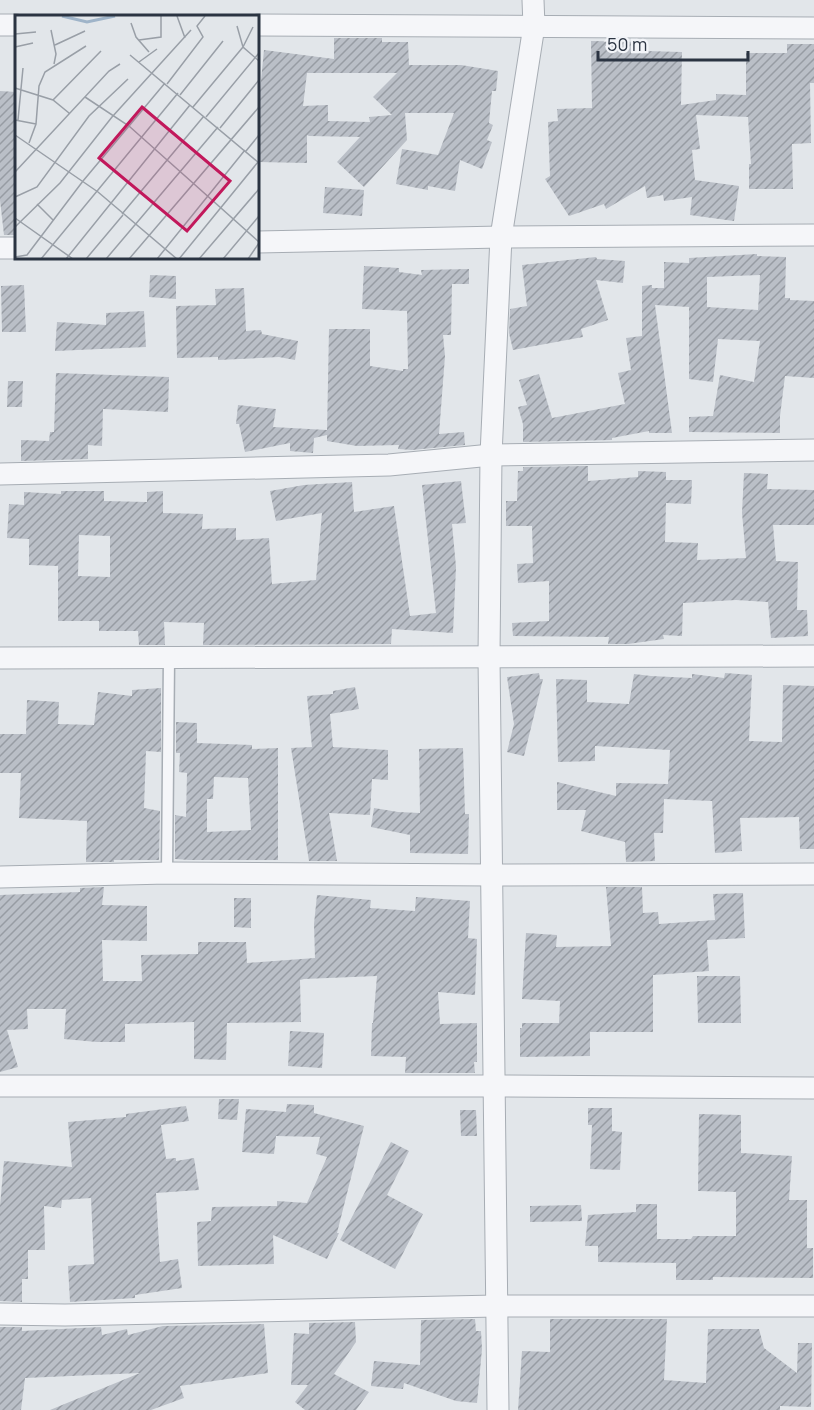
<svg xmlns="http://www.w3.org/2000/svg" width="814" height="1410" viewBox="0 0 814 1410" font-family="Manrope,sans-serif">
<defs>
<pattern id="building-hatch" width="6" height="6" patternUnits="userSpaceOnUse" patternTransform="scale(1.5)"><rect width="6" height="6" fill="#babfc7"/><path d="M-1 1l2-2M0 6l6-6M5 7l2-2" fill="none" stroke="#979ca3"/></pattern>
</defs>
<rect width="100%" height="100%" fill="#e2e6ea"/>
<g fill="url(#building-hatch)" fill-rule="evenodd">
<path d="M 334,38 L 382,38 L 382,42 L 408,42 L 409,65 L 461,65 L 498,71 L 496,91 L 492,91 L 489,123 L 493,125 L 487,140 L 492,142 L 482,169 L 460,160 L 455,191 L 428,186 L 428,190 L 396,184 L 402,149 L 438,155 L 454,113 L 405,113 L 407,140 L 364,187 L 337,162 L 360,137 L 309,136 L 307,135 L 307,163 L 258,162 L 258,111 L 264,50 L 334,59 ZM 307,73 L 397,73 L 373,97 L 392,115 L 369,117 L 370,122 L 328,121 L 328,105 L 303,106 Z"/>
<polygon points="591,41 645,42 645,51 682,52 681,105 716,100 716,94 746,95 746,53 787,53 787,44 814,44 814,83 810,83 811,143 792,144 793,189 749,189 749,164 751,164 748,117 696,115 700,149 692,150 695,180 739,186 734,221 690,215 692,197 664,201 663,195 647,198 645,186 606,209 604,204 569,216 545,179 550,176 548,122 558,121 557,109 592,108"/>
<polygon points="0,91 16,92 16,235 4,235 0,200"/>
<polygon points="325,187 364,190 362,216 323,213"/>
<path d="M 757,254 L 757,256 L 786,257 L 785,298 L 790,298 L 790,300 L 814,301 L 814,378 L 785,376 L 780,416 L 780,433 L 689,432 L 689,417 L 713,416 L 720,375 L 754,382 L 760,341 L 718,339 L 713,382 L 689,379 L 689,307 L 655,305 L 672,433 L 649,433 L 649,431 L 612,438 L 612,440 L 523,442 L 523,424 L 518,407 L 527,405 L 519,380 L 539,374 L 552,418 L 625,404 L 618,373 L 631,370 L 626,338 L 642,336 L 642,286 L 652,285 L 652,288 L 664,288 L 664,262 L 689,263 L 689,258 ZM 760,275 L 758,310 L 707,307 L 707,277 Z"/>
<polygon points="596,257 597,259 625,261 623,283 596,280 608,320 581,329 583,337 513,350 509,333 510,309 527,306 522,265"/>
<polygon points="364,266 399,268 399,272 422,275 421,270 469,269 469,284 452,284 451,335 443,335 445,356 439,434 464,432 465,445 412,450 398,449 399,445 357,446 327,441 327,435 314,438 313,453 290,451 290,443 245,452 239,424 236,424 238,405 276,409 273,427 327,430 327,432 329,329 370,329 370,366 403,371 403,369 408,369 407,311 362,309"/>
<polygon points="150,275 176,276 176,299 149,297"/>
<polygon points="24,285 26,332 2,332 1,286"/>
<polygon points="244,288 246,331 261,330 262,334 298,341 295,360 279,357 218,360 218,357 177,358 176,306 216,305 215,289"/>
<polygon points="144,311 146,347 55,351 57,322 106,325 106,313"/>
<polygon points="56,373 169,377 168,412 103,409 102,446 88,445 88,459 21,461 21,440 49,441 50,432 54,432"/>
<polygon points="8,381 23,381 22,407 7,407"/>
<polygon points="588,466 588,481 638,477 638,471 666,472 666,480 692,480 691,504 666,503 665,542 698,543 697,560 746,558 742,513 744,473 768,474 767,489 814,490 814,525 773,525 776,561 798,562 797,610 807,610 808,636 771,638 768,602 736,600 683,603 682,636 663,635 664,639 628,644 608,644 609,637 513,636 512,623 549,621 549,581 518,583 517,564 533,563 532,526 506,526 506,501 517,501 518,471 523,471 523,467"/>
<path d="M 461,481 L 466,523 L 452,524 L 456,567 L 453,633 L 392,629 L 391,644 L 203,645 L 204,623 L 164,622 L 165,645 L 139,645 L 138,631 L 99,631 L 99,621 L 58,621 L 58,566 L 29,565 L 29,539 L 7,538 L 9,504 L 24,505 L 24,492 L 61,494 L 61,491 L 104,491 L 104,501 L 147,502 L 147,492 L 163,491 L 163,513 L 203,514 L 202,529 L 236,528 L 236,540 L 269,538 L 272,584 L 316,580 L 322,513 L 276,521 L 270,491 L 304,485 L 352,482 L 354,512 L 394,506 L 410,616 L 436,613 L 422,485 ZM 79,535 L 110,536 L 110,577 L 78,576 Z"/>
<polygon points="539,673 540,679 543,679 524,756 507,752 514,724 507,677"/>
<polygon points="725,673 752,675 749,741 782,742 783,685 814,686 814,849 800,849 799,817 740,818 742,851 715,853 712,801 664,799 663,833 654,833 655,861 626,862 625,842 581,831 586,810 557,810 557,782 616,796 616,783 668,784 670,750 595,746 595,761 558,762 556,679 587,680 587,702 629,704 634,674 651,676 692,678 692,674 724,678"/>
<polygon points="355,687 359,709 330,714 333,747 388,750 388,780 372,779 370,815 329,813 337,861 309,861 291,748 312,747 307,696 333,694 333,691"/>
<polygon points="161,688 161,752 146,751 144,808 160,811 159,860 114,860 114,862 86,862 87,821 19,818 21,773 0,773 0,734 26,734 27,700 59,702 58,724 94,725 98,692 132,696 132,690"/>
<path d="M 176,722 L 197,723 L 197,743 L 252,745 L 252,749 L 278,748 L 278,860 L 189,860 L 175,859 L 175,815 L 186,817 L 187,773 L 179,772 L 180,753 L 176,753 ZM 214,777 L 248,778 L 251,830 L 207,832 L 207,799 L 213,799 Z"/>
<polygon points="463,748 465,814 469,814 468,854 410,853 410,835 371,827 374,808 398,812 420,813 419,749"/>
<polygon points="104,887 102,905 147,906 147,941 102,940 103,981 142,981 141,955 198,954 198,942 246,942 247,963 315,958 314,924 317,895 371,900 370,908 415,911 416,897 470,901 468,938 477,939 475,995 438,992 440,1024 477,1023 477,1062 474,1062 475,1073 405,1073 406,1057 371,1056 372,1023 373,1023 377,976 304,979 300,980 301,1022 227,1023 226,1060 194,1059 194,1022 125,1024 125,1042 97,1042 64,1039 66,1009 27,1009 28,1029 7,1030 18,1067 0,1072 0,895 80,892 80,888"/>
<polygon points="606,887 642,887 643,913 658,912 659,924 715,920 713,894 743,893 745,938 707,940 709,971 653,975 653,1032 590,1032 590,1056 520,1057 520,1028 522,1028 522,1023 559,1023 560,1001 522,999 526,933 557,935 556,947 611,946"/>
<polygon points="234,898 251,898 251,928 234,927"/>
<polygon points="697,976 740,976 741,1023 698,1023"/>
<polygon points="290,1031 324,1033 322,1068 288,1066"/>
<polygon points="219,1099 239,1099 237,1120 218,1119"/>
<polygon points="287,1104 314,1105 314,1113 364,1126 337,1233 339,1233 327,1259 273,1235 274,1264 198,1266 197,1222 211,1221 212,1207 277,1206 277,1201 307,1203 327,1157 316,1154 320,1137 276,1136 274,1154 242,1152 246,1109 286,1112"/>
<polygon points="186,1106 189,1121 161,1125 166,1159 176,1158 176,1161 194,1158 199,1190 156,1193 160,1262 178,1259 182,1288 135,1295 135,1298 70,1302 68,1266 94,1264 91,1198 62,1200 61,1208 44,1206 45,1250 28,1250 28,1279 22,1279 22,1302 0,1301 0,1206 4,1161 72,1167 68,1122 126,1117 126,1114"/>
<polygon points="588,1108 612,1108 612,1131 622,1132 620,1170 590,1169 592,1125 588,1125"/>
<polygon points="460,1110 476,1110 477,1136 461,1136"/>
<polygon points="699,1114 741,1115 741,1153 792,1156 789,1200 807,1200 807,1248 813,1248 813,1278 713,1277 713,1280 676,1280 676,1263 598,1262 598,1246 585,1246 588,1215 636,1212 636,1204 657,1204 657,1239 691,1239 693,1236 736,1236 736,1192 698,1191"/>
<polygon points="391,1142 409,1151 387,1195 423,1214 395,1269 340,1240"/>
<polygon points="581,1205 582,1221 530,1222 530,1206"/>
<polygon points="475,1319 476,1331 481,1331 482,1349 477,1403 456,1401 404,1383 403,1389 371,1386 374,1361 420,1365 421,1320"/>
<polygon points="550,1319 667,1319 664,1380 706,1383 708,1329 759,1329 764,1348 797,1373 798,1343 812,1343 811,1407 780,1406 780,1410 518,1410 522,1351 550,1352"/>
<polygon points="355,1322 356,1342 334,1374 369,1392 356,1410 305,1410 295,1402 308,1385 291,1385 294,1333 309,1334 309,1323"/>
<polygon points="264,1324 268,1373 180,1386 184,1398 151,1410 50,1410 140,1373 25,1378 21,1410 0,1410 0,1327 22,1327 22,1331 101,1327 102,1335 127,1329 128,1335 163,1326"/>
</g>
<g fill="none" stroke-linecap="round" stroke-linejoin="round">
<g stroke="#a7adb4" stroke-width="13">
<polyline id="lane" points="167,873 169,658"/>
</g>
<g stroke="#a7adb4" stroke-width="23">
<g id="street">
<polyline points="0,25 16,25"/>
<polyline points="258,25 814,28"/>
<polyline points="258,242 501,237 814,235"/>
<polyline points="0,248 16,248"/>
<polyline points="0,474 389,465 491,455 814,450"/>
<polyline points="0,658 814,656"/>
<polyline points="0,877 167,873 493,875 814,874"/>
<polyline points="0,1086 493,1086 814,1088"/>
<polyline points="0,1314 65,1315 496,1306 814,1306"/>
<polyline points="498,1410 489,657 491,455 501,237 534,26 533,0"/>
</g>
</g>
<use href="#lane" stroke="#f5f6f9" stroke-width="10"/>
<use href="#street" stroke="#f5f6f9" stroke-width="21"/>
</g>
<g transform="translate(15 15)">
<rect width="244" height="244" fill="#e2e6ea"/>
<path fill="none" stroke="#9fb4c9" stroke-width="3" d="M 47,1 L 72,7 L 100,1"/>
<path fill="none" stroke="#999fa7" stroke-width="1.5" d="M 162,1 L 170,23M 116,8 L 121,22 L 134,37M 238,12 L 228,32 L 244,46M 36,15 L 41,39 L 39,49M 0,19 L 21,17M 124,25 L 146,22 L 146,1M 40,30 L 70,16M 0,32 L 18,28M 115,40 L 244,148M 124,47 L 142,34M 152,69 L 188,22 L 182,11 L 190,1M 0,73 L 38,85 L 54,98M 165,80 L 208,26M 70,82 L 114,111 L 244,227M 38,85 L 86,36M 178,92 L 228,32 L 222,11M 191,102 L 244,38M 0,105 L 21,109M 3,105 L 8,53M 205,113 L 244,65M 0,120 L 83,177 L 162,244M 14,128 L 21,109 L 24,71 L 30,57 L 71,31M 231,136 L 244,120M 0,157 L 94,56 L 105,49M 0,182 L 22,172 L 74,101 L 113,64M 22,189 L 38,205M 107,199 L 189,101M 0,203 L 58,244M 0,212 L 45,168 L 97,102 L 176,15M 0,242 L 12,240 L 68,166 L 150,68M 26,244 L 163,78M 51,244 L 175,90M 71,244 L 108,200M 91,244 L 203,112M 114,244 L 244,92M 142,244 L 230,135M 164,244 L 243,147M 184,244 L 244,174M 208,244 L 244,201M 233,244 L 244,228"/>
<path fill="#c2185b" fill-opacity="0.15" stroke="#c2185b" stroke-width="3" d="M 127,92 L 215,166 L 172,216 L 84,143 Z"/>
<rect width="244" height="244" fill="none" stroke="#2b3442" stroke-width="3"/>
</g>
<path d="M598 51v9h150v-9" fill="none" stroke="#2b3442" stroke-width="3"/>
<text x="607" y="51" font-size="18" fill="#2b3442" stroke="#f2f4f8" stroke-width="4.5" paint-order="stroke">50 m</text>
</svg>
